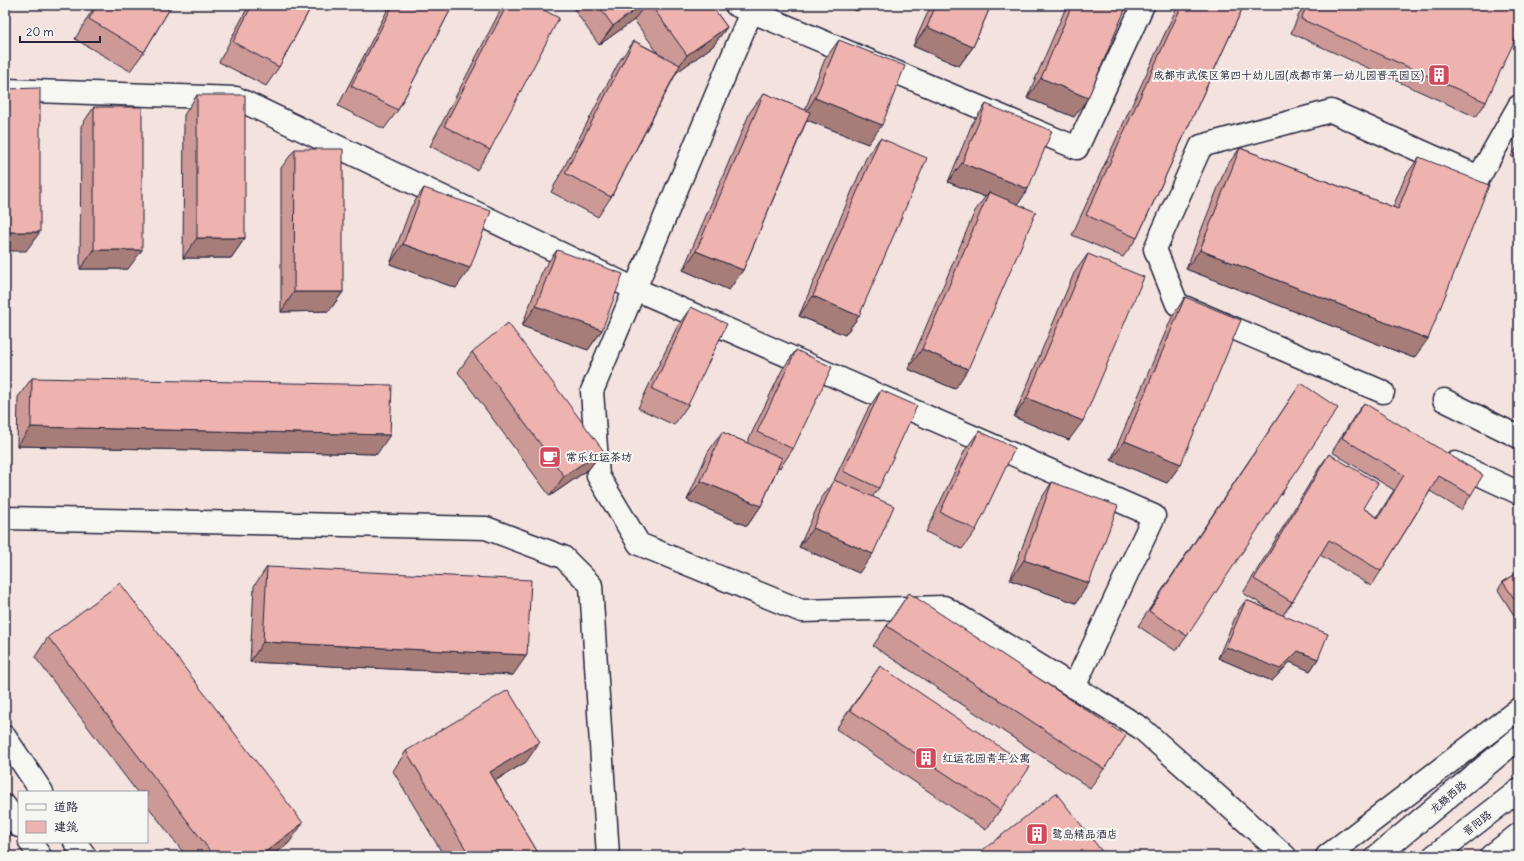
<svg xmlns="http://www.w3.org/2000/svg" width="1524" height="861" viewBox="0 0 1524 861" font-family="Delius,'LXGW WenKai TC',sans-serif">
<rect width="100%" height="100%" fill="#f4e2de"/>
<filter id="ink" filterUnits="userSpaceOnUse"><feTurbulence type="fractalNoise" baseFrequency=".025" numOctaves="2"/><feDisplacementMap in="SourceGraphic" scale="8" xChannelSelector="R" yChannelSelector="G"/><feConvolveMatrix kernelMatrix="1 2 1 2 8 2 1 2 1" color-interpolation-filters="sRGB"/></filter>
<g filter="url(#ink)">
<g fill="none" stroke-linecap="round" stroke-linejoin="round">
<g stroke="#22223b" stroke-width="25">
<g id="street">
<polyline points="736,5 1077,148 1143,5"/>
<polyline points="754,5 592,391 598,476 639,544 802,611 944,607 1141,728 1285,856"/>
<polyline points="5,90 236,98 635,289 1154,516 1074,687"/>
<polyline points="1383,392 1177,304 1155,249 1201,146 1331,111 1479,177 1519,106"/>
<polyline points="1444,400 1519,437"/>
<polyline points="1455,463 1519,493"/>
<polyline points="5,518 486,528 563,557 591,585 608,856"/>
</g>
</g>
<g stroke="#22223b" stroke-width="25">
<g id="secondary">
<polyline points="5,737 42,792"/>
<polyline points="75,842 85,856"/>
<polyline points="1327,856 1519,709"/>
<polyline points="1491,856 1519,834"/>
</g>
</g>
<g stroke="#22223b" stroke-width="25">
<g id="primary">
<polyline points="5,806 19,826"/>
<polyline points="30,842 40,856"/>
<polyline points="1377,856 1519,738"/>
<polyline points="1434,856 1519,790"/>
</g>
</g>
<use href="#street" stroke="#f6f6f2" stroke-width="22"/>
<use href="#secondary" stroke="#f6f6f2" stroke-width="22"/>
<use href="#primary" stroke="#f6f6f2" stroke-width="22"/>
</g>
<g fill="#cd9996" stroke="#22223b">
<polygon points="95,5 172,5 144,52 130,71 75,39"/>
<polygon points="249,5 312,5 279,67 266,86 219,62"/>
<polygon points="390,5 453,5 398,110 384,129 338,106"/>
<polygon points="505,5 534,5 490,150 477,170 430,146 499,13"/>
<polygon points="571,5 711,5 727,27 713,46 677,72 611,197 598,217 551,192 620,60 634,41 658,53 634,20 599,45"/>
<polygon points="931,5 991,5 973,47 959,66 913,46"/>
<polygon points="1067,5 1127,5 1074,117 1027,98"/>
<polygon points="1178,5 1244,5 1137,238 1123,257 1072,235"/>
<polygon points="1303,5 1519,5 1486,102 1476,117 1291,33"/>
<polygon points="839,40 868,144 807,120 743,270 729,290 683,270 750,112 764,93 805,110 825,59"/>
<polygon points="197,95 245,238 231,258 183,258 184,115"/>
<polygon points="986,104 1028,189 1018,204 955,389 908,369 975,211 985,197 948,182 972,124"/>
<polygon points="94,107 128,269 80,269 81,126"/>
<polygon points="880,138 859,316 845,335 799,316 866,158"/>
<polygon points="1519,145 1519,162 1511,156"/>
<polygon points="1240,148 1393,207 1405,177 1419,157 1414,358 1186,269 1226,167"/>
<polygon points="295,149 343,292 329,311 281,312 281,168"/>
<polygon points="424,188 456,288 390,264 411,207"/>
<polygon points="557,250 602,330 588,350 522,326 543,269"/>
<polygon points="1088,254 1069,440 1014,417 1074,273"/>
<polygon points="1185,297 1181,464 1167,483 1111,460 1172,317"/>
<polygon points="691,307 688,405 674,425 638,408 677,327"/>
<polygon points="796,350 793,449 780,468 778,467 761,506 747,526 687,500 708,452 722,432 747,443 782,370"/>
<polygon points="472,352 603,450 589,469 550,496 458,372"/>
<polygon points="32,378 377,454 17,446 18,397"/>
<polygon points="1301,383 1187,636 1176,651 1138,626"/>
<polygon points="881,390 879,488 873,496 859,573 799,547 821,499 834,480 868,409"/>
<polygon points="1364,403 1471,495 1461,510 1430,491 1381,571 1371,586 1320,555 1292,602 1283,615 1318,659 1310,671 1290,662 1272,681 1218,658 1238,611 1246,600 1273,611 1243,593 1319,468 1329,454 1363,508 1377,517 1394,490 1332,452 1353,418"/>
<polygon points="979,431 976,530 962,549 926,532 965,450"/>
<polygon points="1052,482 1089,583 1076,603 1010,580 1039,502"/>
<polygon points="267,567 513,675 250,662 254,586"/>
<polygon points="1519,572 1519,619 1517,620 1498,590 1503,582"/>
<polygon points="909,593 1104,769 1090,788 873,646"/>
<polygon points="48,637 289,843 272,856 186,856 147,805 147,792 137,792 35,657"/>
<polygon points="880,666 1000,810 986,830 836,729"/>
<polygon points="406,751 526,762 495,781 540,856 444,856 393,771"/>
</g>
<g fill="#a77d7a" stroke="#22223b">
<polygon points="642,5 645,5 634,20 599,45 613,26"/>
<polygon points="843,5 861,5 857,11"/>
<polygon points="727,27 713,46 673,75 687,55"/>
<polygon points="927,27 973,47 959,66 913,46"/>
<polygon points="1041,78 1088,98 1074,117 1027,98"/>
<polygon points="815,98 882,125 868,144 802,118"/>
<polygon points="962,163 1028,189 1015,209 989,192 985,197 948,182"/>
<polygon points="5,232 40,232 26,251 5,251"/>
<polygon points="197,238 245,238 231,258 183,258"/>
<polygon points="403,244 470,268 456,288 390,264"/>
<polygon points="94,250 142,250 128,269 80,269"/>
<polygon points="1200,250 1428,339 1414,358 1186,269"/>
<polygon points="696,251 743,270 729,290 683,270"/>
<polygon points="294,292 343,292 329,311 281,312"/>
<polygon points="813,296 859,316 845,335 799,316"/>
<polygon points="536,306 602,330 588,350 522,326"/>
<polygon points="922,349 968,369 955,389 908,369"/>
<polygon points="1027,398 1083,421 1069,440 1014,417"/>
<polygon points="31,427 390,435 377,454 17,446"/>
<polygon points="1125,441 1181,464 1167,483 1111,460"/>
<polygon points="603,450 589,469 550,496 564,476"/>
<polygon points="701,481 761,506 747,526 687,500"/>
<polygon points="813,528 873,554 859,573 799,547"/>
<polygon points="1024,560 1089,583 1076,603 1010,580"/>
<polygon points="263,642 527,655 513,675 250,662"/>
<polygon points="1226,647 1298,651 1318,659 1310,671 1290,662 1272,681 1218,658"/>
<polygon points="540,742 526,762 476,792 490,772"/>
<polygon points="303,823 289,843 272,856 260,856"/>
</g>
<g fill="#eeb2af" stroke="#22223b">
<polygon points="97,5 172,5 144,52 89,19"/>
<polygon points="252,5 312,5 279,67 233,42"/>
<polygon points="393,5 453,5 398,110 351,86"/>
<polygon points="507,5 534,5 559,18 490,150 444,126"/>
<polygon points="598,5 642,5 613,26"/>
<polygon points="651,5 711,5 727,27 687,55"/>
<polygon points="936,5 991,5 973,47 927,27"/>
<polygon points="1072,5 1127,5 1088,98 1041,78"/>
<polygon points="1182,5 1244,5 1137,238 1086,215"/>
<polygon points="1307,5 1519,5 1519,31 1486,102 1301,19"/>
<polygon points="839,40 905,66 882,125 815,98"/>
<polygon points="634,41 680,65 611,197 565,173"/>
<polygon points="40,88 40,232 5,232 5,89"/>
<polygon points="764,93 810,112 743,270 696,251"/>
<rect x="197" y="95" width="48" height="143"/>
<polygon points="986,104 1052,131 1028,189 962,163"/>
<rect x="94" y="107" width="48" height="143"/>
<polygon points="880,138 927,158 859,316 813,296"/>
<polygon points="1240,148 1398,209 1419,157 1489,185 1428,339 1200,250"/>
<polygon points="295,149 343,149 343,292 294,292"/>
<polygon points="424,188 491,211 470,268 403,244"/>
<polygon points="989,192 1036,212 968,369 922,349"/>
<polygon points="557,250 623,274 602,330 536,306"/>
<polygon points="1088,254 1144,277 1083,421 1027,398"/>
<polygon points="1185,297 1241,320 1181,464 1125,441"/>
<polygon points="691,307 727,324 688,405 652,389"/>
<polygon points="508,323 603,450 564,476 472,352"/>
<polygon points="796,350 832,367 793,449 757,432"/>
<polygon points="32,378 392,385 390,435 31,427"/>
<polygon points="1301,383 1338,408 1187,636 1149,611"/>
<polygon points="881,390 917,406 879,488 843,471"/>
<polygon points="1364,403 1483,475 1471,495 1439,476 1381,571 1329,540 1292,602 1254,579 1329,454 1378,483 1363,508 1378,518 1404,475 1342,438"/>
<polygon points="979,431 1015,448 976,530 940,512"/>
<polygon points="722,432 782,458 761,506 701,481"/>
<polygon points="834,480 894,506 873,554 813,528"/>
<polygon points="1052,482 1118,506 1089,583 1024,560"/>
<polygon points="267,567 531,580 527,655 263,642"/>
<polygon points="1519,572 1519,606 1503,582"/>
<polygon points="120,583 303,823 260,856 214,856 48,637"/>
<polygon points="909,593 1126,736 1104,769 887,626"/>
<polygon points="1246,600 1328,634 1318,659 1298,651 1280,669 1226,647"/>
<polygon points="880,666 1030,767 1000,810 850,710"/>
<polygon points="508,690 540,742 490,772 540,856 470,856 406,751"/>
<polygon points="1056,793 1104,854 1101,856 975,856"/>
</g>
</g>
<defs>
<g id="building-square" transform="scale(1.15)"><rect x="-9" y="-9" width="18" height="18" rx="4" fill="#d1495b" stroke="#f6f6f2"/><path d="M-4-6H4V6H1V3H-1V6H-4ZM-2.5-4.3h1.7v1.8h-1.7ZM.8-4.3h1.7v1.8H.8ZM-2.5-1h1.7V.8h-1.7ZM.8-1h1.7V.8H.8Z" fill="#fff"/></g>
<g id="cafe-square" transform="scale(1.15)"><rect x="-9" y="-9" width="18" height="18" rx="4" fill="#d1495b" stroke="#f6f6f2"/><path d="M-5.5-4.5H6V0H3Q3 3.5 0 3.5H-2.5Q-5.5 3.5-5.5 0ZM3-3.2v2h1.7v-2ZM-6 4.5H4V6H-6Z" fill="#fff"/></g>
</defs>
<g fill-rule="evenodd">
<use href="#building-square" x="1439" y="75"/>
<use href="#cafe-square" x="550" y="457"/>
<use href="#building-square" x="926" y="758"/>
<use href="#building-square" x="1037" y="834"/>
</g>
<g text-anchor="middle" stroke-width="4" stroke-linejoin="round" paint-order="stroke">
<g font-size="11" fill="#22223b" stroke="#f6f6f2" text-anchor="start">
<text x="1424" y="79" text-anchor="end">成都市武侯区第四十幼儿园(成都市第一幼儿园晋平园区)</text>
<text x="566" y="461">常乐红运茶坊</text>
<text x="942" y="762">红运花园青年公寓</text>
<text x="1052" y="838">鹭岛精品酒店</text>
</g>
<g font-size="11" fill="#22223b" stroke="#f6f6f2">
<text transform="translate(1448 797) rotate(-40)" y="4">龙腾西路</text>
<text transform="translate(1477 823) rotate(-38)" y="4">晋阳路</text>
</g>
</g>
<rect width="1524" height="861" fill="none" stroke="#f6f6f2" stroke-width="20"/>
<rect x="10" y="10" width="1504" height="841" fill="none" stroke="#22223b" stroke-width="1.5" filter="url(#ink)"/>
<rect x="18" y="791" width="130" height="52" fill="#f6f6f2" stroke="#a1a1a9"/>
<rect x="26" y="804" width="20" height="6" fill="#f6f6f2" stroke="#a1a1a9"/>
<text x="54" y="811" font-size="12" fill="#22223b">道路</text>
<rect x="26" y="821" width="20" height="12" fill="#eeb2af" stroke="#a1a1a9"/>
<text x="54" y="831" font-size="12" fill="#22223b">建筑</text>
<path d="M20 36v6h80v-6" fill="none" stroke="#22223b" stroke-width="2"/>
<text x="26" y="36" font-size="12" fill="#22223b" stroke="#f6f6f2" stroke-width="3" paint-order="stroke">20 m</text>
</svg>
